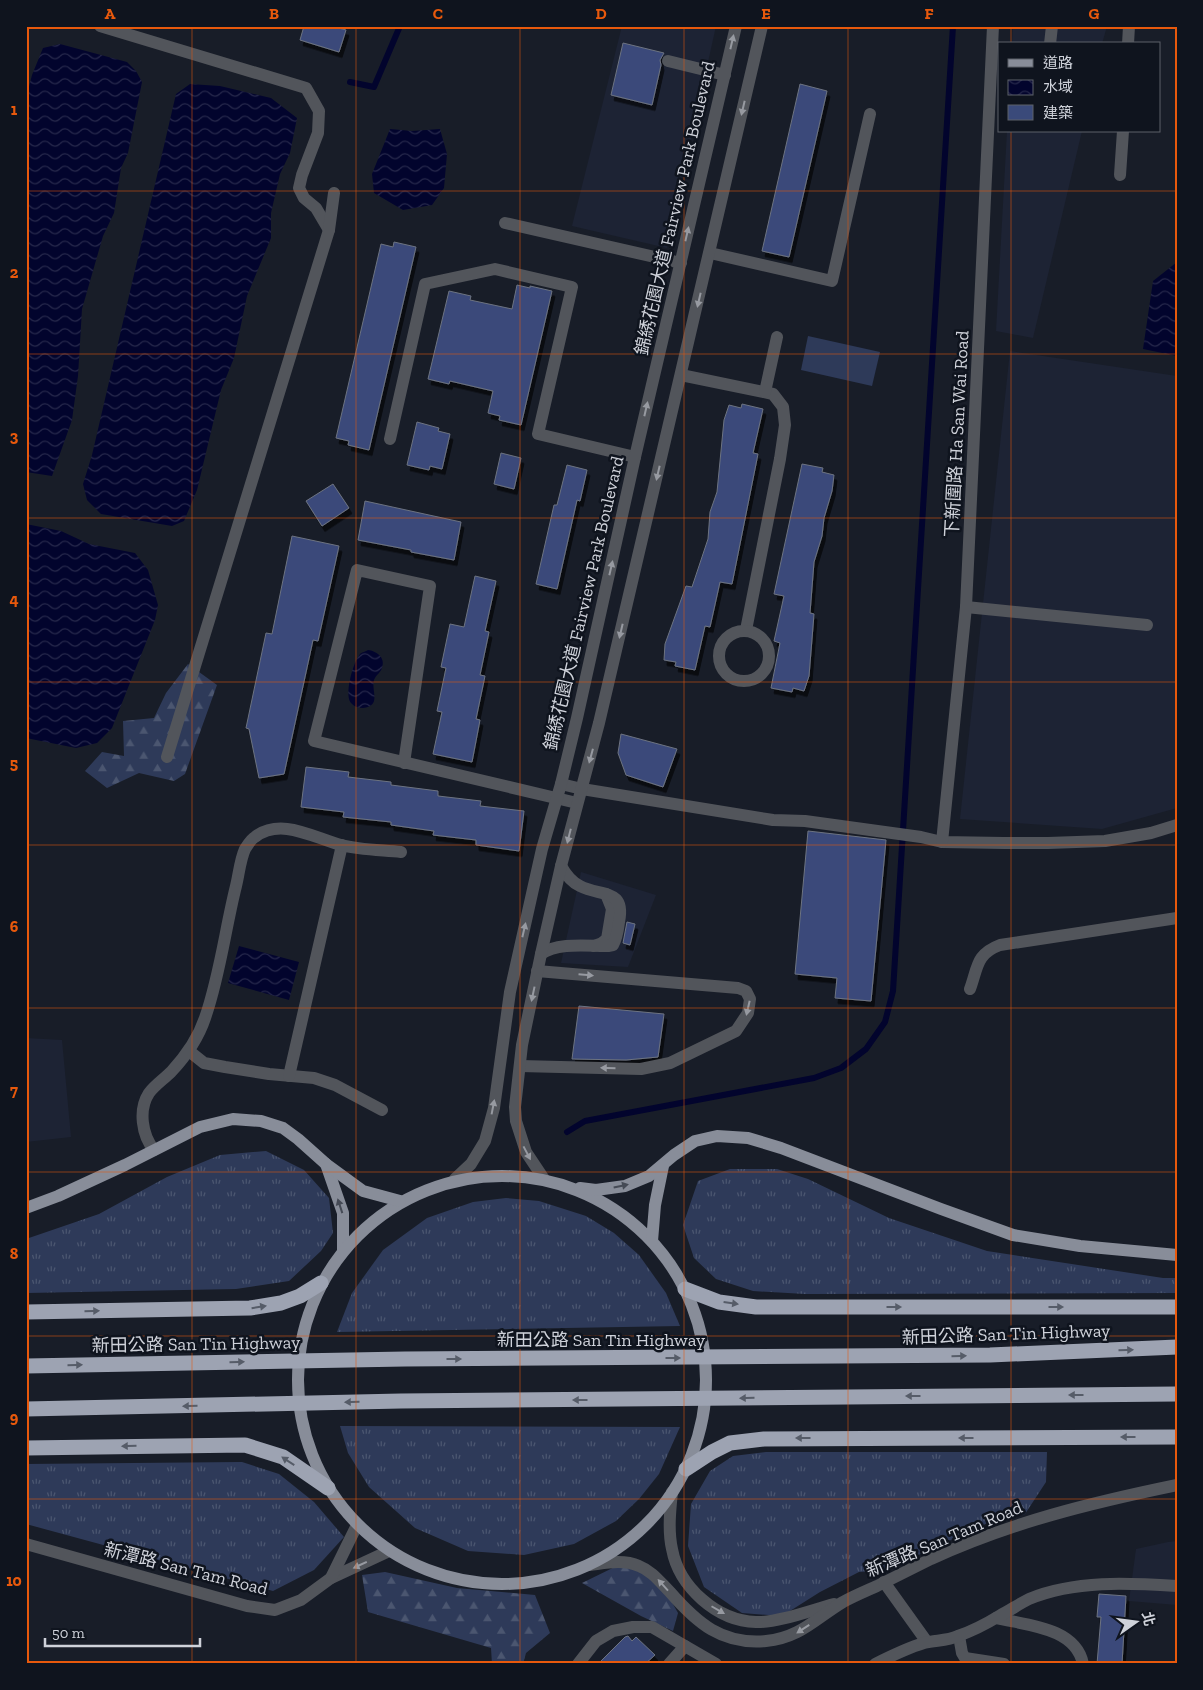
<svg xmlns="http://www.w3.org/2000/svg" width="1203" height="1690" viewBox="0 0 1203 1690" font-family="'Zilla Slab','Noto Sans TC',serif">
<defs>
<pattern id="grass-tufts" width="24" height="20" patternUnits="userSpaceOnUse" patternTransform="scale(1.25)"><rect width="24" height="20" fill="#2e3a59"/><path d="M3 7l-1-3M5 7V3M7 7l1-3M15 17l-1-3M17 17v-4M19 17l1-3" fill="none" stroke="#4b5670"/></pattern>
<pattern id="forest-firs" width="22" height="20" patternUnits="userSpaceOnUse" patternTransform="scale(1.25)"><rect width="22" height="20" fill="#2e3a59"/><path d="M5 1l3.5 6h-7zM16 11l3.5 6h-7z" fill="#4b5670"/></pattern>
<pattern id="water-waves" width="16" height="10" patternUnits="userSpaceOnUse" patternTransform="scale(1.25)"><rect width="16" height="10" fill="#02042d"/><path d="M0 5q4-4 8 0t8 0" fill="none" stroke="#26284b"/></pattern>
<filter id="shadow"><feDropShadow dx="3" dy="5.5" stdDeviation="0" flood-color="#0009"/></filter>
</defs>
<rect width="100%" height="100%" fill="#181d28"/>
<g fill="#1d2334">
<polygon points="622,26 716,26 667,248 572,226"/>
<polygon points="1013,26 1107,26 1102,44 1012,44"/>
<polygon points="1007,131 1082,131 1033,338 996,331"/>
<polygon points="1010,351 1177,376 1177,808 1102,829 960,819"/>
<polygon points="581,872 656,895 628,967 561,963"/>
<polygon points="26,1038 62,1040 71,1137 26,1142"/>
<polygon points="1177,1541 1177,1605 1129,1601 1136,1549 1168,1542"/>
</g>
<g fill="url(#grass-tufts)">
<polygon points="266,1151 304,1170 329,1198 333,1233 321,1251 289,1281 236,1289 26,1293 26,1239 99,1214 167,1177 220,1155"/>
<polygon points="730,1169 777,1169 808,1179 889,1218 987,1251 1163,1278 1177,1278 1177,1293 805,1294 753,1291 716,1279 694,1258 683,1225 698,1181"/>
<polygon points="506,1198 539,1201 586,1216 614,1233 639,1255 666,1293 680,1326 337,1332 352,1293 383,1250 427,1218 473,1202"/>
<polygon points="340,1426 680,1427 659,1474 639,1499 616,1521 574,1544 524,1555 468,1551 415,1528 369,1487 348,1453"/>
<polygon points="766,1452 1047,1452 1046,1482 1025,1514 994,1520 886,1570 859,1572 820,1592 782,1616 742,1613 704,1587 688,1546 691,1504 710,1471 733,1456"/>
<polygon points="242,1462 279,1474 314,1502 344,1537 314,1570 273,1591 26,1524 26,1464"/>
</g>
<g fill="url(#forest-firs)">
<polygon points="188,664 217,685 185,774 174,781 139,773 107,788 85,771 102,752 124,756 123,721 154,718 166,693"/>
<polygon points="629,1560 656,1574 678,1613 673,1631 641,1616 582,1583"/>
<polygon points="385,1572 457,1588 535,1595 550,1633 526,1653 523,1664 492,1664 491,1648 368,1612 362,1575"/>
</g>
<polygon fill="#2e3a59" points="808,336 880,352 872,386 801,370"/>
<g fill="url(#water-waves)">
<polygon points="60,44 127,62 136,71 142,82 128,153 121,168 114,213 103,236 82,309 78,376 72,420 52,476 26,472 26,98 32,75 43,48"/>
<polygon points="190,84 220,86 271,98 297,118 290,153 280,174 271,213 271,238 247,296 234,358 221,390 197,490 184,521 172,526 101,514 87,500 83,484 92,455 176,94"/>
<polygon points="390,129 412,131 440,129 447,154 444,188 432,205 403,210 374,193 372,174"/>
<polygon points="1177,262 1177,356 1143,349 1153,281"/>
<polygon points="26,524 61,531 89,544 135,553 148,570 158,605 155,620 112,728 97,743 76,748 26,738"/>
<path d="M 368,650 C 376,651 386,657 382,668 C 381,672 376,675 374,680 C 371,691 382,706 363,708 C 359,708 355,707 352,704 C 343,697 353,661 361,653 C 361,653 366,651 368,650 Z"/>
<polygon points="239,946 299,962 289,1000 228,983"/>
</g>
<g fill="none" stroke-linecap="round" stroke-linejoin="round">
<g stroke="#02042d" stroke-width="6">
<polyline points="350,82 374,87 400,26"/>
<polyline points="567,1132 585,1121 814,1078 841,1068 866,1049 885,1022 893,991 953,26"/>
</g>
</g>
<g fill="#3a4a7a" stroke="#6d7381" filter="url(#shadow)">
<polygon points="304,26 332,26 346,30 339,52 300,40"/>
<polygon points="623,43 664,53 660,60 661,65 652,105 611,95"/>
<polygon points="800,84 827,91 789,257 762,251"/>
<polygon points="394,242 416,247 369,450 348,445 349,441 336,438 381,244 393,247"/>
<polygon points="517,285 530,288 530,286 552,291 521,425 499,420 500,416 488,413 493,391 450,381 449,384 428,379 449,291 471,296 470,300 512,309"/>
<polygon points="742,404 763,409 753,453 758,454 732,584 720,582 710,627 705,626 695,670 675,666 676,662 664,660 665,644 686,586 692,587 708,539 710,512 717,492 724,420 729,405 741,408"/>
<polygon points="417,422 439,428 438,431 450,434 442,469 430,466 429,470 407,465"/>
<polygon points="501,453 521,458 514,489 494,484"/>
<polygon points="802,464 823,468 822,472 834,475 832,491 824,518 822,536 814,562 810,613 814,614 809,676 804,691 793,688 792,692 771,688 780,643 774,641 784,596 774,594"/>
<polygon points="567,465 587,470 580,501 577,500 557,589 536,584 554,505 557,505"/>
<polygon points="333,484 349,508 322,526 306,501"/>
<polygon points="365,501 461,522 454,560 411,552 411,550 358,540"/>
<polygon points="292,536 339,546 318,641 313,640 284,774 259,778 249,729 246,728 266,633 272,634"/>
<polygon points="475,576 496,581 485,631 489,632 480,675 485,676 476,719 480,720 472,762 433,754 442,712 437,711 446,668 441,667 450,624 464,627"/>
<polygon points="621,734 677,749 663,787 626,775 618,753"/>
<polygon points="306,767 349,772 348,777 391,782 391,785 438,791 438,796 481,801 480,806 524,811 519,851 476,845 476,840 433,835 434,831 391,825 391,822 343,817 344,812 301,807"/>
<polygon points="808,831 886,840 871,1001 835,998 837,978 795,974"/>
<polygon points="627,922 635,924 630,945 623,943"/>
<polygon points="579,1006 664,1014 658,1057 626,1060 572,1059"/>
<polygon points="1099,1594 1126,1596 1122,1664 1097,1664 1101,1617 1097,1617"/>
<polygon points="628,1636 632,1641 636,1637 655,1655 645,1664 598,1664 625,1637"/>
</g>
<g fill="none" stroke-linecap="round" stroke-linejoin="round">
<g stroke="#52555b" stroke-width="12">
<polyline points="100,26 306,88 319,111 318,133 302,175 299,188 304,198 316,208 329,230"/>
<polyline points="1050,44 1052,26"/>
<polyline points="1128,44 1129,26"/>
<polyline points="668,61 725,75"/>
<polyline points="1120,175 1123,131"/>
<polyline points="505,223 681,263"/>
<polyline points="710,253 832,281 870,114"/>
<polyline points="681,375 773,394 783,407 785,425 780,459 746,630"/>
<polyline points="765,392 777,337"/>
<polyline points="390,439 425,284 495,269 572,287 538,434 635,457"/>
<polyline points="966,607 1147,625"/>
<circle cx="744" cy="656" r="25"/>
<polyline points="167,757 329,230 334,193"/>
<polyline points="404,763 430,586 357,570 314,741 577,803"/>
<polyline points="561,784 582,789 773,820 805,821 921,837 942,842 1004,843 1048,843 1105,841 1151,833 1177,825"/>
<polyline points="942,842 966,607 993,26"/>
<polyline points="594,946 602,943 607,939 612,909 606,894"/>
<path d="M 541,954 C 557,942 588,946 608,946 L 613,945 C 617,938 618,930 619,922 C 626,888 601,897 580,886 C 571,882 566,875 561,866"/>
<path d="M 970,989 C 978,967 976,954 1000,945 L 1177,918"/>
<polyline points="189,1051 204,1063 225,1067 269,1074 314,1078 335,1085 382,1110"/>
<polyline points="520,1066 641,1069 670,1063 736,1031 748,1013 750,999 746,991 738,988 537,971"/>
<polyline points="289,1076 342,845"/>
<path d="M 154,1150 C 142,1135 138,1110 149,1093 C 155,1085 164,1079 171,1072 C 185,1057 198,1039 205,1018 C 220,975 225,930 236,886 C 239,874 240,860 245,849 C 247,846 251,839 255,837 C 281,817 314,838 341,845 C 360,850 382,850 401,852"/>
<polyline points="455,1179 471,1164 485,1141 494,1108 510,992 542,849 561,784 577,718 635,457 736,26"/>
<polyline points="544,1179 526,1152 516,1121 515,1107 522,1045 541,954 561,866 599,723 762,26"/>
<path d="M 672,1492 C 670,1511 668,1531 672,1549 C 679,1587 717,1621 756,1622 C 777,1623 812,1610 834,1604"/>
<polyline points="26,1544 247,1606 275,1610 301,1600 331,1578 389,1551"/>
<path d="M 590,1565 C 606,1563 623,1559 639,1566 C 652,1571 660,1582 670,1592 C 697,1623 722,1645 766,1641 C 800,1638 816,1618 843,1602 C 854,1596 866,1591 877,1586 C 895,1577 913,1568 931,1559 C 1012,1522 1090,1503 1177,1485"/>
<polyline points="331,1578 357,1525"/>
<polyline points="884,1582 927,1642"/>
<path d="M 996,1618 C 1025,1625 1076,1627 1083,1664"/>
<polyline points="959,1636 962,1653 965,1658 1004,1664"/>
<polyline points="578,1664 596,1641 613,1631 633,1627 652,1627 716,1664"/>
<polyline points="669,1664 685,1646"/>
<path d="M 875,1664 C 891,1656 907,1648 924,1643 C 936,1640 947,1641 958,1636 C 972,1631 986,1624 999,1616 C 1009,1611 1019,1604 1029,1599 C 1075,1580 1128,1583 1177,1586"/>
</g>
<g stroke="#888d99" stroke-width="12">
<polyline points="326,1164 343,1213 343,1250"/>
<circle cx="502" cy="1380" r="204"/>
<polyline points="580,1188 596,1190 625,1186 649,1176 674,1155 695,1141 717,1136 748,1138 781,1148 941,1209 1013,1235 1080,1246 1177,1255"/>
<polyline points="26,1208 58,1196 125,1165 200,1127 233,1119 261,1121 283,1128 298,1139 326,1164 363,1191 400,1201"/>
<polyline points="652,1241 655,1205 663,1166"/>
</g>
<g stroke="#9da3b2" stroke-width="15">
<polyline points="685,1289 719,1302 756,1307 1177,1307"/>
<polyline points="26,1312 250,1308 281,1303 300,1296 321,1283"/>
<polyline points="26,1366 405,1359 990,1355 1177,1347"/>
<polyline points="26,1409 401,1401 1177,1394"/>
<polyline points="26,1448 245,1445 283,1457 328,1488"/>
<polyline points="686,1469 712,1452 730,1443 764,1439 1177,1437"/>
</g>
</g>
<defs><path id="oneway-solid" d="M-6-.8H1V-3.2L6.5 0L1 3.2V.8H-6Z" transform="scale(1.25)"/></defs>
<g fill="#979aa1">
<use href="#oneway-solid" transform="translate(732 42) rotate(-77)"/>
<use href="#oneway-solid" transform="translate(743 108) rotate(103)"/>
<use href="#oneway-solid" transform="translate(687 234) rotate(-77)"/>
<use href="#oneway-solid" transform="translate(699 300) rotate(103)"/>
<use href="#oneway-solid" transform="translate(646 409) rotate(-77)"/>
<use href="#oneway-solid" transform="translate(658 473) rotate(103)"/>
<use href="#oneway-solid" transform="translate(611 568) rotate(-77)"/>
<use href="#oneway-solid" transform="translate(621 631) rotate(103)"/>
<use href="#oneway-solid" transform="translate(591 756) rotate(105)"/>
<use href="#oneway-solid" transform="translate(569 836) rotate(104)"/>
<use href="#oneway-solid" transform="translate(524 930) rotate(-77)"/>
<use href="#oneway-solid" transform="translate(586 975) rotate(5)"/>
<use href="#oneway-solid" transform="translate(533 994) rotate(102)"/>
<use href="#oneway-solid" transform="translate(748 1008) rotate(103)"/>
<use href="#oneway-solid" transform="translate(608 1068) rotate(-179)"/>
<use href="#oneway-solid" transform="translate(493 1107) rotate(-79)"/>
<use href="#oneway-solid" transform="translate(527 1153) rotate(62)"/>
<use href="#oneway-solid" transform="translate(360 1565) rotate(155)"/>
<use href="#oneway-solid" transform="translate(663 1585) rotate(-132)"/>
<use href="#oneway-solid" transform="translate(718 1610) rotate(30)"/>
<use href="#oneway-solid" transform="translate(803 1629) rotate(147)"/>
</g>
<g fill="#454a55">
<use href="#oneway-solid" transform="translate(621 1186) rotate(-12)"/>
<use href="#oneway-solid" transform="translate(340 1206) rotate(-108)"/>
</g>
<g fill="#565c68">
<use href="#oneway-solid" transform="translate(731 1303) rotate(8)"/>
<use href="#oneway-solid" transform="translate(259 1307) rotate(-9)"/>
<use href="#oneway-solid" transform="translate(894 1307)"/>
<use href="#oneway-solid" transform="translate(1056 1307)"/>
<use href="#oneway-solid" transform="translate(92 1311) rotate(-1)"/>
<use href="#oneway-solid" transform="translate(1126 1350) rotate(-2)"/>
<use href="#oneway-solid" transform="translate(959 1356) rotate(-1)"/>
<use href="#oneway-solid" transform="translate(673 1358)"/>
<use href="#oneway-solid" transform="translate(454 1359)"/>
<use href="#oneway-solid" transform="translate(237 1362) rotate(-1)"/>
<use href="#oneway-solid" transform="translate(75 1365) rotate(-1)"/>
<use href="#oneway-solid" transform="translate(1076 1395) rotate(180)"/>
<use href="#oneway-solid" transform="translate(913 1396) rotate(180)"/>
<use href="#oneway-solid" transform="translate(747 1398) rotate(179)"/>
<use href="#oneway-solid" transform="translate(580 1400) rotate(180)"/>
<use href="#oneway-solid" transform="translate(352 1402) rotate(179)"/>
<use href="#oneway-solid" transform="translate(190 1406) rotate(179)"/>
<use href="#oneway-solid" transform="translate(1128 1437) rotate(180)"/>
<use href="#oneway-solid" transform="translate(803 1438) rotate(180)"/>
<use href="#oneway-solid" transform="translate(966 1438) rotate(180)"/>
<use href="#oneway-solid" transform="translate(129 1446) rotate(179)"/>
<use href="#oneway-solid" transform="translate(288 1461) rotate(-147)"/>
</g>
<path fill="none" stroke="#e8590c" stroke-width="1" stroke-opacity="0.55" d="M 192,26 L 192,1664M 356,26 L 356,1664M 520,26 L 520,1664M 684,26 L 684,1664M 848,26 L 848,1664M 1011,26 L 1011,44M 1011,131 L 1011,1664M 26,191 L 1177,191M 26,354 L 1177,354M 26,518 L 1177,518M 26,682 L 1177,682M 26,845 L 1177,845M 26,1008 L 1177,1008M 26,1172 L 1177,1172M 26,1336 L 1177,1336M 26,1499 L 1177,1499"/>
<g text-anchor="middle" stroke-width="5" stroke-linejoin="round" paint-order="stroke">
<g font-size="18" fill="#cfd2da" stroke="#0f141e">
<text transform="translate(675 208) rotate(-77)" y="6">錦綉花園大道 Fairview Park Boulevard</text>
<text transform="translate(957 434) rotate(-87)" y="6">下新圍路 Ha San Wai Road</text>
<text transform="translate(584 603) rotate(-77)" y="6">錦綉花園大道 Fairview Park Boulevard</text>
<text transform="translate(1006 1334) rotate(-2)" y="6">新田公路 San Tin Highway</text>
<text x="601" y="1346">新田公路 San Tin Highway</text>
<text transform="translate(196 1344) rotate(-1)" y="6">新田公路 San Tin Highway</text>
<text transform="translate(944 1539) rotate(-23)" y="6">新潭路 San Tam Road</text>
<text transform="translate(186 1569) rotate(14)" y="6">新潭路 San Tam Road</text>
</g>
</g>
<rect width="1203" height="1690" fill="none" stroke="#0f141e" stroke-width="55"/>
<rect x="998" y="42" width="162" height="90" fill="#0f141e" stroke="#5c6069"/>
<rect x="1008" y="59" width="25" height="8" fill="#888d99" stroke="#5c6069"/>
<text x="1043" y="68" font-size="15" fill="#cfd2da">道路</text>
<rect x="1008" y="80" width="25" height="15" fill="url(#water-waves)" stroke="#5c6069"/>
<text x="1043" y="92" font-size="15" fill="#cfd2da">水域</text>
<rect x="1008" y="105" width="25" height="15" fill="#3a4a7a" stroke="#5c6069"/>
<text x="1043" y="118" font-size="15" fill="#cfd2da">建築</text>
<g transform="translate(1136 1622) rotate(76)" stroke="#0f141e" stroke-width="4" paint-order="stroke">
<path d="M0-4L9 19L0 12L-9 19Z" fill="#cfd2da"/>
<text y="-8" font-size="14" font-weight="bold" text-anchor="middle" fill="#cfd2da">北</text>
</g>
<path d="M45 1638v8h155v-8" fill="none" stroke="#cfd2da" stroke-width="2.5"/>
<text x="52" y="1638" font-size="15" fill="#cfd2da" stroke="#0f141e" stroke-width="4" paint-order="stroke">50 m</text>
<rect x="28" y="28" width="1148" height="1634" fill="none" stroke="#e8590c" stroke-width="2"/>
<g font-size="16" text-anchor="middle" font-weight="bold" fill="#e8590c">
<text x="110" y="19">A</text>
<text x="274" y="19">B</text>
<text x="438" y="19">C</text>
<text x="601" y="19">D</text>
<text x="766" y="19">E</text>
<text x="929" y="19">F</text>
<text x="1094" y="19">G</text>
<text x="14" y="115">1</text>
<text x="14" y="278">2</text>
<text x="14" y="442">3</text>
<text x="14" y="605">4</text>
<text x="14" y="769">5</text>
<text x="14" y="932">6</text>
<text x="14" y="1096">7</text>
<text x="14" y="1259">8</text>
<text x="14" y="1423">9</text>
<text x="14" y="1586">10</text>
</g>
</svg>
